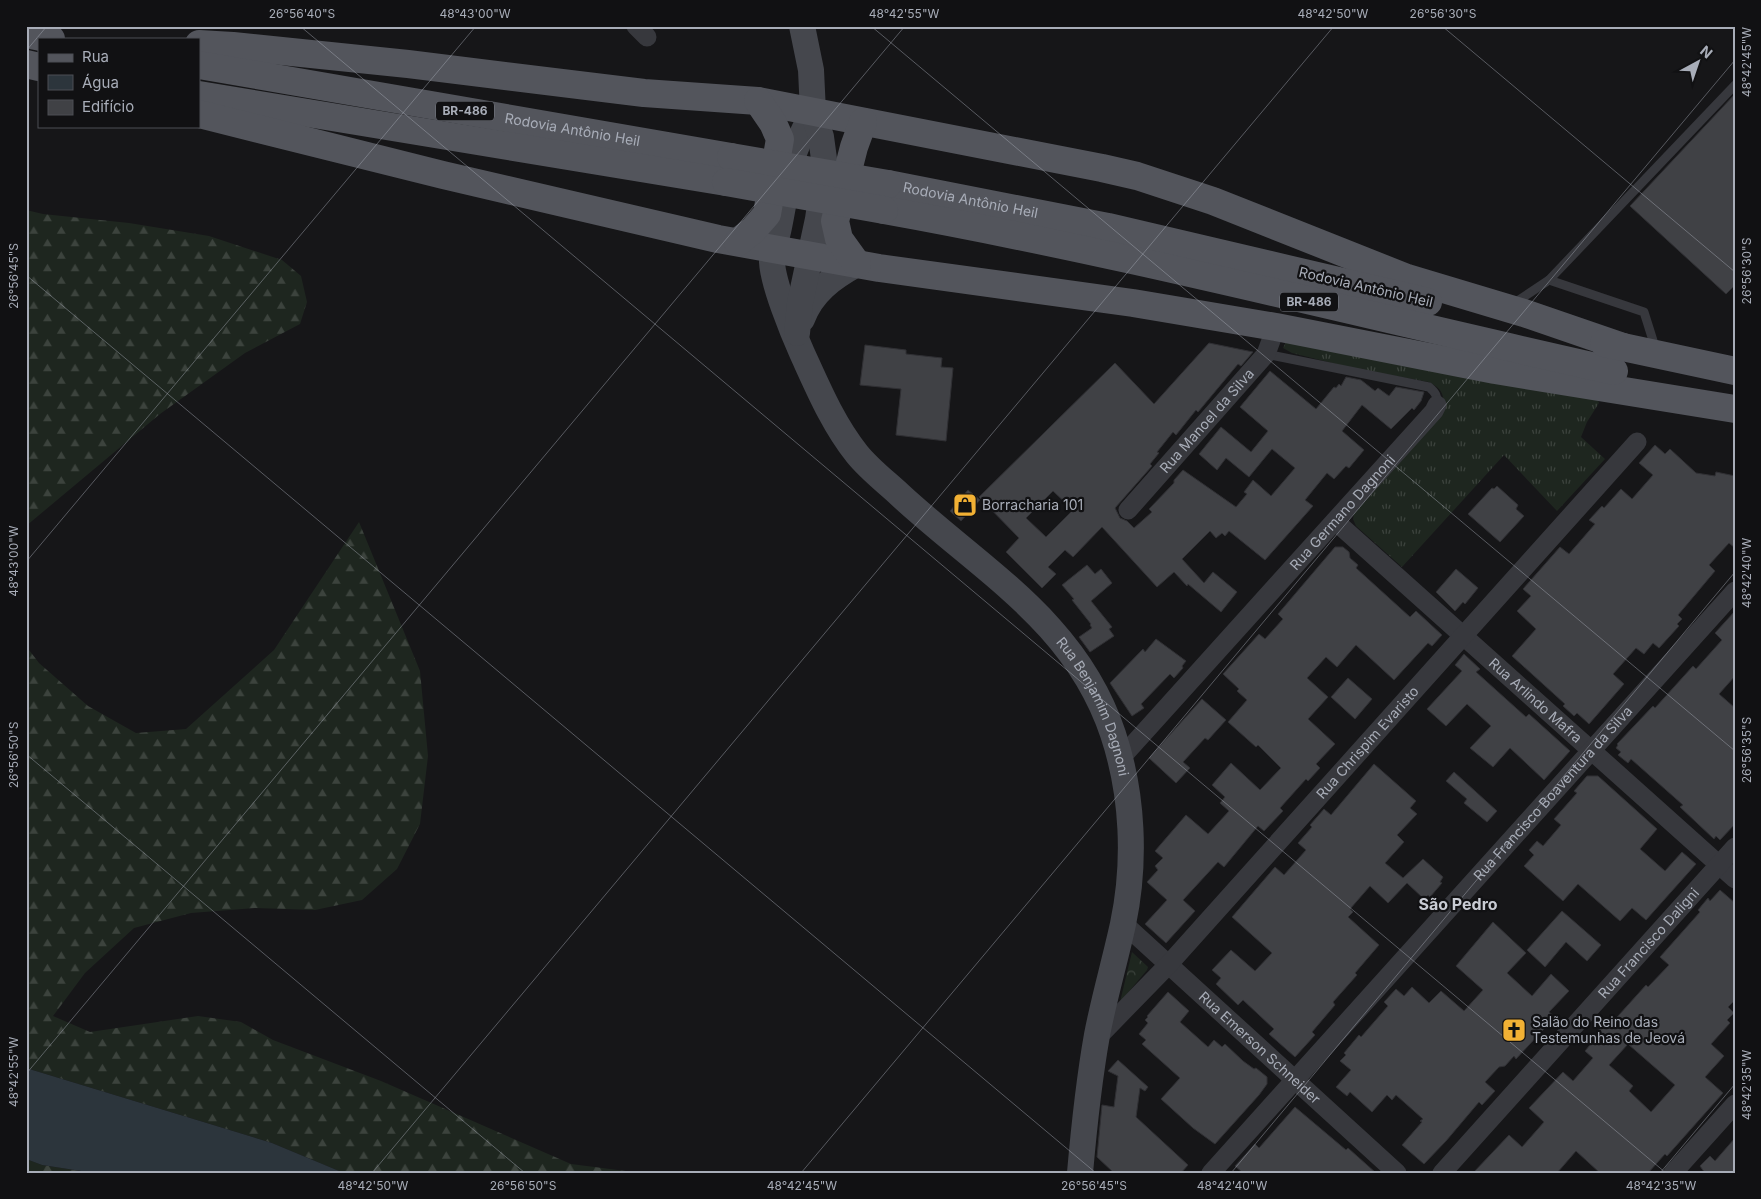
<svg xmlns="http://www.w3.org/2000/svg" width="1761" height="1199" viewBox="0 0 1761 1199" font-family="Inter,sans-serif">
<defs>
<pattern id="grass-tufts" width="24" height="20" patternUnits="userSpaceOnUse" patternTransform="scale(1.25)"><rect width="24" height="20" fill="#1e261f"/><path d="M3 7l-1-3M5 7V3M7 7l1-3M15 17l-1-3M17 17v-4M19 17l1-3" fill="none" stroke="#3c433d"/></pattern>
<pattern id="forest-firs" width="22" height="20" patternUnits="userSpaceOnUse" patternTransform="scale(1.25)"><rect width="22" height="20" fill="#1e261f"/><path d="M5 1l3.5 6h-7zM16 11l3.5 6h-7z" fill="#3c433d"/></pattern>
<pattern id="park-crowns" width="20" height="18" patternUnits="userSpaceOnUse" patternTransform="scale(1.25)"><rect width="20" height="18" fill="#1e261f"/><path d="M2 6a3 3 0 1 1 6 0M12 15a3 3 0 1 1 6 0" fill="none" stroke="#3c433d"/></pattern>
</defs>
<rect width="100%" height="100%" fill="#161618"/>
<path fill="url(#grass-tufts)" d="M 1286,342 L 1598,400 L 1599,403 L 1587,422 L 1581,437 L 1605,459 L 1557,511 L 1504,455 L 1402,567 L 1356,526 L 1353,519 L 1354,514 L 1444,404 C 1443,391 1440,388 1429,382 L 1352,368 L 1292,353 L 1283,348 Z"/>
<g fill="url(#forest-firs)">
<polygon points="26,210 43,214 129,223 209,236 282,260 301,276 307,302 300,324 245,353 160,414 26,526"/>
<polygon points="359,522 420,671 428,756 420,824 397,869 362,900 315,910 255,908 191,913 134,928 85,973 53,1016 90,1032 198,1016 241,1022 273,1040 381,1081 571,1164 641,1173 344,1173 272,1143 26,1068 26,646 39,663 88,706 136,733 186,729 274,650"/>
<polygon points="26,1159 42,1165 94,1173 26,1173"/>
</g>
<polygon fill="url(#park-crowns)" points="1132,952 1148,967 1147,970 1120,1002"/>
<polygon fill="#2c353c" points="26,1068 272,1143 344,1173 94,1173 42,1165 26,1159"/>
<g fill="#404145" stroke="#303034" fill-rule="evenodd">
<polygon points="1735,94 1735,285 1726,294 1630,206"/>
<path d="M 1209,343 L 1253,352 L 1241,366 L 1238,364 L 1198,412 L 1196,410 L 1176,435 L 1173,432 L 1157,452 L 1159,453 L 1150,464 L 1152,466 L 1115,508 L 1120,518 L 1127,521 L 1134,528 L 1152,512 L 1149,509 L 1174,483 L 1174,480 L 1183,470 L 1236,507 L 1247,494 L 1244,492 L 1253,480 L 1271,496 L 1295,468 L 1272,449 L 1249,477 L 1226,458 L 1217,470 L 1199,454 L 1221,427 L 1251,452 L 1268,431 L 1240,407 L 1270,371 L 1316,409 L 1334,387 L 1336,388 L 1339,384 L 1341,386 L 1346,377 L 1361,380 L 1375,391 L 1378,388 L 1389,396 L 1396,387 L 1424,392 L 1421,401 L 1414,410 L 1412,408 L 1391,429 L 1362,405 L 1342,431 L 1364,450 L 1349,468 L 1346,466 L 1334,479 L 1327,473 L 1305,500 L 1313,506 L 1265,560 L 1229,531 L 1225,536 L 1222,533 L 1216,538 L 1210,531 L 1182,559 L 1204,583 L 1213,572 L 1237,592 L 1221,612 L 1188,584 L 1187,586 L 1174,572 L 1157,587 L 1102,527 L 1073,557 L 1065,550 L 1048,567 L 1056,574 L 1042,588 L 1006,552 L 1019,538 L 979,497 L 1115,363 L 1154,404 ZM 1053,491 L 1073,510 L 1046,537 L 1026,518 Z"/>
<polygon points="865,345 906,350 906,354 942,358 941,367 953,368 946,441 896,435 901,389 860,385"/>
<polygon points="1655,445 1665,454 1670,449 1696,473 1715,476 1716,472 1735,476 1735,548 1729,543 1709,565 1715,571 1678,615 1682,619 1677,624 1679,626 1659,648 1653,643 1644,654 1636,648 1613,674 1624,684 1589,724 1577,713 1574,716 1563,706 1565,704 1512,656 1536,629 1517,611 1531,596 1523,589 1560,547 1569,554 1595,524 1589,520 1602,506 1604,508 1621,489 1632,499 1653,475 1639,463"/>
<polygon points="1497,486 1518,505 1516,509 1524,516 1500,542 1468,514 1492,488 1494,489"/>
<polygon points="968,490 980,500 961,521 950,511"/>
<polygon points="1335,547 1343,547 1349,552 1350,558 1358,565 1356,568 1410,617 1416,611 1442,635 1432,646 1428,643 1394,680 1356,645 1337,667 1326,657 1307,678 1328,697 1308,719 1335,744 1316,764 1320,768 1308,781 1306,779 1280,808 1283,811 1264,831 1258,826 1224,867 1218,862 1183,900 1195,911 1166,943 1145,924 1167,900 1147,882 1158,870 1155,866 1163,858 1155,851 1186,815 1208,834 1229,811 1220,803 1225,797 1212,785 1231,763 1260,790 1281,768 1258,745 1256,747 1228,722 1247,700 1237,691 1239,689 1223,674 1259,634 1265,639 1283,619 1278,614"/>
<polygon points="1087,565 1095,574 1101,569 1112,583 1091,601 1112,627 1109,629 1114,636 1090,652 1079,637 1092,628 1090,625 1091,624 1072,600 1074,599 1062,585"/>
<polygon points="1456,569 1478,588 1465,604 1463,602 1455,611 1436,592"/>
<polygon points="1735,611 1735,676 1719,694 1735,708 1735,824 1720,840 1716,836 1714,839 1680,807 1683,805 1631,759 1628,763 1618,755 1621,752 1616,748 1618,745 1617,744 1653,706 1655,708 1693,666 1696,669 1722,640 1715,633"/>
<polygon points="1156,639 1186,661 1182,666 1183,668 1174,678 1170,674 1141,704 1144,708 1132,716 1110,683 1143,649 1145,652"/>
<polygon points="1464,654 1480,669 1476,672 1526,717 1529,714 1570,751 1544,780 1510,748 1493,767 1470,748 1491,726 1467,704 1446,726 1427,709 1462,671 1455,665"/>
<polygon points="1348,678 1372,699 1355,719 1331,697"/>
<polygon points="1202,699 1226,720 1208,740 1205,738 1183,762 1190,768 1176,783 1149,758"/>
<polygon points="1374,764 1416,801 1410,808 1417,814 1397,835 1404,842 1385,863 1403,878 1423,859 1443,877 1440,882 1442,883 1430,897 1428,895 1424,899 1407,883 1388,903 1370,886 1350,909 1353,912 1348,917 1379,945 1355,973 1357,975 1333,1002 1335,1005 1312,1032 1315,1035 1295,1057 1269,1034 1274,1029 1243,1000 1238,1005 1216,984 1221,978 1212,970 1231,950 1255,971 1272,953 1232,917 1275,867 1284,875 1306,850 1298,843 1312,827 1310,825 1324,809 1331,815"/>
<polygon points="1454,772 1497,811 1487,822 1464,803 1467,799 1446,781"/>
<polygon points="1587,776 1598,776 1657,829 1640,849 1665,871 1682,852 1696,864 1646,920 1632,908 1620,921 1578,884 1563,901 1524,866 1534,855 1529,850 1537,841 1543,846 1561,825 1554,819 1577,793 1574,791"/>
<path d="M 1720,890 L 1735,903 L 1735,1000 L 1728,1007 L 1734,1013 L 1727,1020 L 1730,1023 L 1711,1044 L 1724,1056 L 1705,1077 L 1723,1093 L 1667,1156 L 1665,1154 L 1648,1173 L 1600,1173 L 1576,1151 L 1557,1173 L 1473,1173 L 1509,1135 L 1522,1147 L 1544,1122 L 1529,1108 L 1563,1072 L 1573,1081 L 1593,1058 L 1585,1051 L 1590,1045 L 1587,1043 L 1605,1023 L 1609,1026 L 1646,985 L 1648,987 L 1669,965 L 1660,957 L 1700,912 L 1698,910 L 1708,898 L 1710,901 ZM 1628,1044 L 1675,1085 L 1651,1112 L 1629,1091 L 1633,1086 L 1609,1065 Z"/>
<polygon points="1562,911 1601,945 1587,961 1566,942 1545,967 1527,950"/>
<polygon points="1493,922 1526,953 1507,973 1520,985 1532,996 1551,974 1569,991 1549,1012 1555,1017 1516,1059 1514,1056 1505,1066 1499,1067 1485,1082 1495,1091 1482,1105 1479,1102 1446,1141 1424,1164 1402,1145 1422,1122 1420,1121 1423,1119 1396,1095 1392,1100 1387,1095 1372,1112 1350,1092 1347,1096 1336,1087 1351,1070 1340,1061 1346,1055 1344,1053 1359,1035 1361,1037 1388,1006 1384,1002 1396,989 1404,996 1412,987 1429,1003 1441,991 1464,1011 1483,990 1456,966"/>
<polygon points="1168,992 1189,1011 1180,1022 1208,1047 1214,1040 1222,1047 1225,1044 1243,1061 1254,1069 1256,1068 1267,1077 1267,1084 1259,1095 1215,1144 1193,1128 1161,1099 1180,1078 1142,1044 1146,1040 1139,1034 1148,1023 1145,1020 1148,1017 1147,1016"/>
<polygon points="1118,1060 1148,1087 1145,1091 1140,1088 1136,1117 1188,1165 1181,1173 1114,1173 1097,1157 1102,1105 1114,1107 1118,1076 1108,1071"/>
<polygon points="1295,1107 1346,1150 1348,1148 1376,1173 1243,1173 1235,1166 1255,1144 1259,1148"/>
<polygon points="1735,1138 1735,1173 1705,1173 1700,1166 1710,1156 1715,1161"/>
</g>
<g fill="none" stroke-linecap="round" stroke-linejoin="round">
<g stroke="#37383d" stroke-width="9">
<polyline points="1549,280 1644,312 1656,350"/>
<polyline points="1513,304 1549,280 1735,85"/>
<path d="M 1266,354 L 1429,387 C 1435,392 1438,396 1437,405"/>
</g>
<g stroke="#37383d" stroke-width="19">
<polyline points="636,26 647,37"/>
<path id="s1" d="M 1128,510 L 1266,354 L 1276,327"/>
<path id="s2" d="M 1335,521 L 1735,879"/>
<path id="s3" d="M 1120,759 L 1434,411 L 1437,405"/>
<path id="s4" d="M 1123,923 L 1397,1173"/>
<path id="s5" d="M 1096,1039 L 1169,964 L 1637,442"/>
<path id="s6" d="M 1211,1173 L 1735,591"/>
<path id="s7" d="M 1442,1173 L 1735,847"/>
<polyline points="1673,1173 1735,1104"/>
</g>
<g stroke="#45474d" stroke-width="26">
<path id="s8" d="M 813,112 C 806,126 798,141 793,156 C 787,179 784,203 779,227 C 777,238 772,251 772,262 C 773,284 793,333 802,353 C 818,388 833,424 857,454 C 869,469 886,482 900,495 C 981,570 1076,622 1113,734 C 1133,794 1136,862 1123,924 C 1115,961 1104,998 1097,1035 C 1089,1080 1084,1127 1080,1173"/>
<path d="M 802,319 C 812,292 832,278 857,264"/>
<polyline points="797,333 800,303 818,219 823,185 824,159 821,137 813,112 811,70 802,26"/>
</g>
<g stroke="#53555c" stroke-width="28">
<polyline points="26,34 51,39"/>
<polyline points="199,44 233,46 408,64 644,93 758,101 1102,168 1137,176 1213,201 1407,278 1524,313 1623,347"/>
<polyline points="26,64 39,67"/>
<path id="s9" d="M 199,65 L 731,157"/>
<polyline points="199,95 726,182"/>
<polyline points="199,114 443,175 718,239 879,268 1133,303 1276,327 1495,370 1735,409"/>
<path id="s10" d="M 888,184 L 1108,227 L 1428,302"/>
<path d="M 884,210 C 1129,254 1371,317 1614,371"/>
<polyline points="738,242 753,230 767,214 780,139 773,123 758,101"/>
<polyline points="857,264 839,239 835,221 854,147 863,122"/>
<polyline points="1604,343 1735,371"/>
</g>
<g stroke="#53555c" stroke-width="28">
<polyline points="731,157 888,184"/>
<polyline points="726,182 884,210"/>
</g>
</g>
<path fill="none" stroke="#a8adb8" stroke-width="1" stroke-opacity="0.45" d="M 300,26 L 1666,1173M 871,26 L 1735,751M 1442,26 L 1735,272M 26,51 L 47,26M 26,275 L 1096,1173M 26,562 L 476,26M 26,754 L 525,1173M 26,1074 L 905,26M 372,1173 L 1334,26M 801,1173 L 1735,60M 1231,1173 L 1735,572M 1660,1173 L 1735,1084"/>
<defs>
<g id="shop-square" transform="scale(1.25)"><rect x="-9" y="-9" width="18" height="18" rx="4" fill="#f2b134" stroke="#111113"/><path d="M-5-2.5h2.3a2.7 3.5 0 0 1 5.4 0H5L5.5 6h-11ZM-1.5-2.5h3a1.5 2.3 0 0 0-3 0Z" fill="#111"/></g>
<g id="church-square" transform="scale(1.25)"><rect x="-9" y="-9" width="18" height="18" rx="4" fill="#f2b134" stroke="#111113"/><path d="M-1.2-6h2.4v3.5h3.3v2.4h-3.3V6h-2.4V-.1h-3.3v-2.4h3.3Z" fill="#111"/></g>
</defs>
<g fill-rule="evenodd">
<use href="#shop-square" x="965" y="505"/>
<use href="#church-square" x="1514" y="1030"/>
</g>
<g text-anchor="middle" stroke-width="4.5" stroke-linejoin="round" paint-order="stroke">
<g fill="#111113" stroke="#7b7e86" stroke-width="1">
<rect x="436" y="101.5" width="58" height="19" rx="4"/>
<rect x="1280" y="292.5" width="58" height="19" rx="4"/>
</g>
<g font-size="12" font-weight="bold" fill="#a8adb8">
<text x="465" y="115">BR-486</text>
<text x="1309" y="306">BR-486</text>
</g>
<g font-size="14" fill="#a8adb8" stroke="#111113">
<text dy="5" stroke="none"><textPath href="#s9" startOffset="379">Rodovia Antônio Heil</textPath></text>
<text dy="5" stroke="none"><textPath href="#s10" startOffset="84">Rodovia Antônio Heil</textPath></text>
<text transform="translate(1366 287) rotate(13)" y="5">Rodovia Antônio Heil</text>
<text dy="5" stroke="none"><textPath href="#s1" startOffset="119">Rua Manoel da Silva</textPath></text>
<text dy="5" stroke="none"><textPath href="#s3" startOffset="332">Rua Germano Dagnoni</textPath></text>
<text dy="5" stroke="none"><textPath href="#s2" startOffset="269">Rua Arlindo Mafra</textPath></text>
<text dy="5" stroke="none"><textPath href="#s8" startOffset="719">Rua Benjamim Dagnoni</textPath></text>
<text dy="5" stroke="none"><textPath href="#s5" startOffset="402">Rua Chrispim Evaristo</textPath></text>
<text dy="5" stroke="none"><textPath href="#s6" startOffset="511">Rua Francisco Boaventura da Silva</textPath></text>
<text dy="5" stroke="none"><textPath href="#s7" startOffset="309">Rua Francisco Daligni</textPath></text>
<text dy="5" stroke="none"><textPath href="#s4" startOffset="185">Rua Emerson Schneider</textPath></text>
</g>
<g font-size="14" fill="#a8adb8" stroke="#111113" text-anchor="start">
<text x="982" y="510">Borracharia 101</text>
<text x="1532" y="1027">Salão do Reino das<tspan x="1532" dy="16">Testemunhas de Jeová</tspan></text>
</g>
<g font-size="16" font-weight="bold" fill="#c9ccd4" stroke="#111113">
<text x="1458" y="910">São Pedro</text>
</g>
</g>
<rect width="1761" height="1199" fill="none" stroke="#111113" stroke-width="55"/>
<rect x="38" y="38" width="162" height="90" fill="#111113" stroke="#4d4f55"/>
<rect x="48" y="54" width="25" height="8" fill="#53555c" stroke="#4d4f55"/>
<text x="82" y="62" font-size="15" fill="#a8adb8">Rua</text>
<rect x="48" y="75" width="25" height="15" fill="#2c353c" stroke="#4d4f55"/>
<text x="82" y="88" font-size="15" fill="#a8adb8">Água</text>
<rect x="48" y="100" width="25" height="15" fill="#404145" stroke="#4d4f55"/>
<text x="82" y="112" font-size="15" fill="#a8adb8">Edifício</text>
<g transform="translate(1698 62) rotate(40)" stroke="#111113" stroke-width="4" paint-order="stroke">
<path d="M0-4L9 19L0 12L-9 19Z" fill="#a8adb8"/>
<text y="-8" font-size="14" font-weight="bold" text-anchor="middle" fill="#a8adb8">N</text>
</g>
<rect x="28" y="28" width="1706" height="1144" fill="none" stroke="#a8adb8" stroke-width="2"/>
<g font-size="12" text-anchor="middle" fill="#a8adb8">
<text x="302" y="18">26°56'40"S</text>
<text x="475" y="18">48°43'00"W</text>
<text x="904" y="18">48°42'55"W</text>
<text x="1333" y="18">48°42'50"W</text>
<text x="1443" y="18">26°56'30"S</text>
<text transform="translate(1747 62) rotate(-90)" y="4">48°42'45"W</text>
<text transform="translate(1747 271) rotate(-90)" y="4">26°56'30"S</text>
<text transform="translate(14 276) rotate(-90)" y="4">26°56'45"S</text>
<text transform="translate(14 561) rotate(-90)" y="4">48°43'00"W</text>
<text transform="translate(1747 573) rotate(-90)" y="4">48°42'40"W</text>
<text transform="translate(1747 750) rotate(-90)" y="4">26°56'35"S</text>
<text transform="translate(14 755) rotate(-90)" y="4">26°56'50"S</text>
<text transform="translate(14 1072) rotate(-90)" y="4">48°42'55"W</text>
<text transform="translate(1747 1085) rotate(-90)" y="4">48°42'35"W</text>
<text x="373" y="1190">48°42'50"W</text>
<text x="523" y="1190">26°56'50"S</text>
<text x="802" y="1190">48°42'45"W</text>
<text x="1094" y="1190">26°56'45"S</text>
<text x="1232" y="1190">48°42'40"W</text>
<text x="1661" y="1190">48°42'35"W</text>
</g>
</svg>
